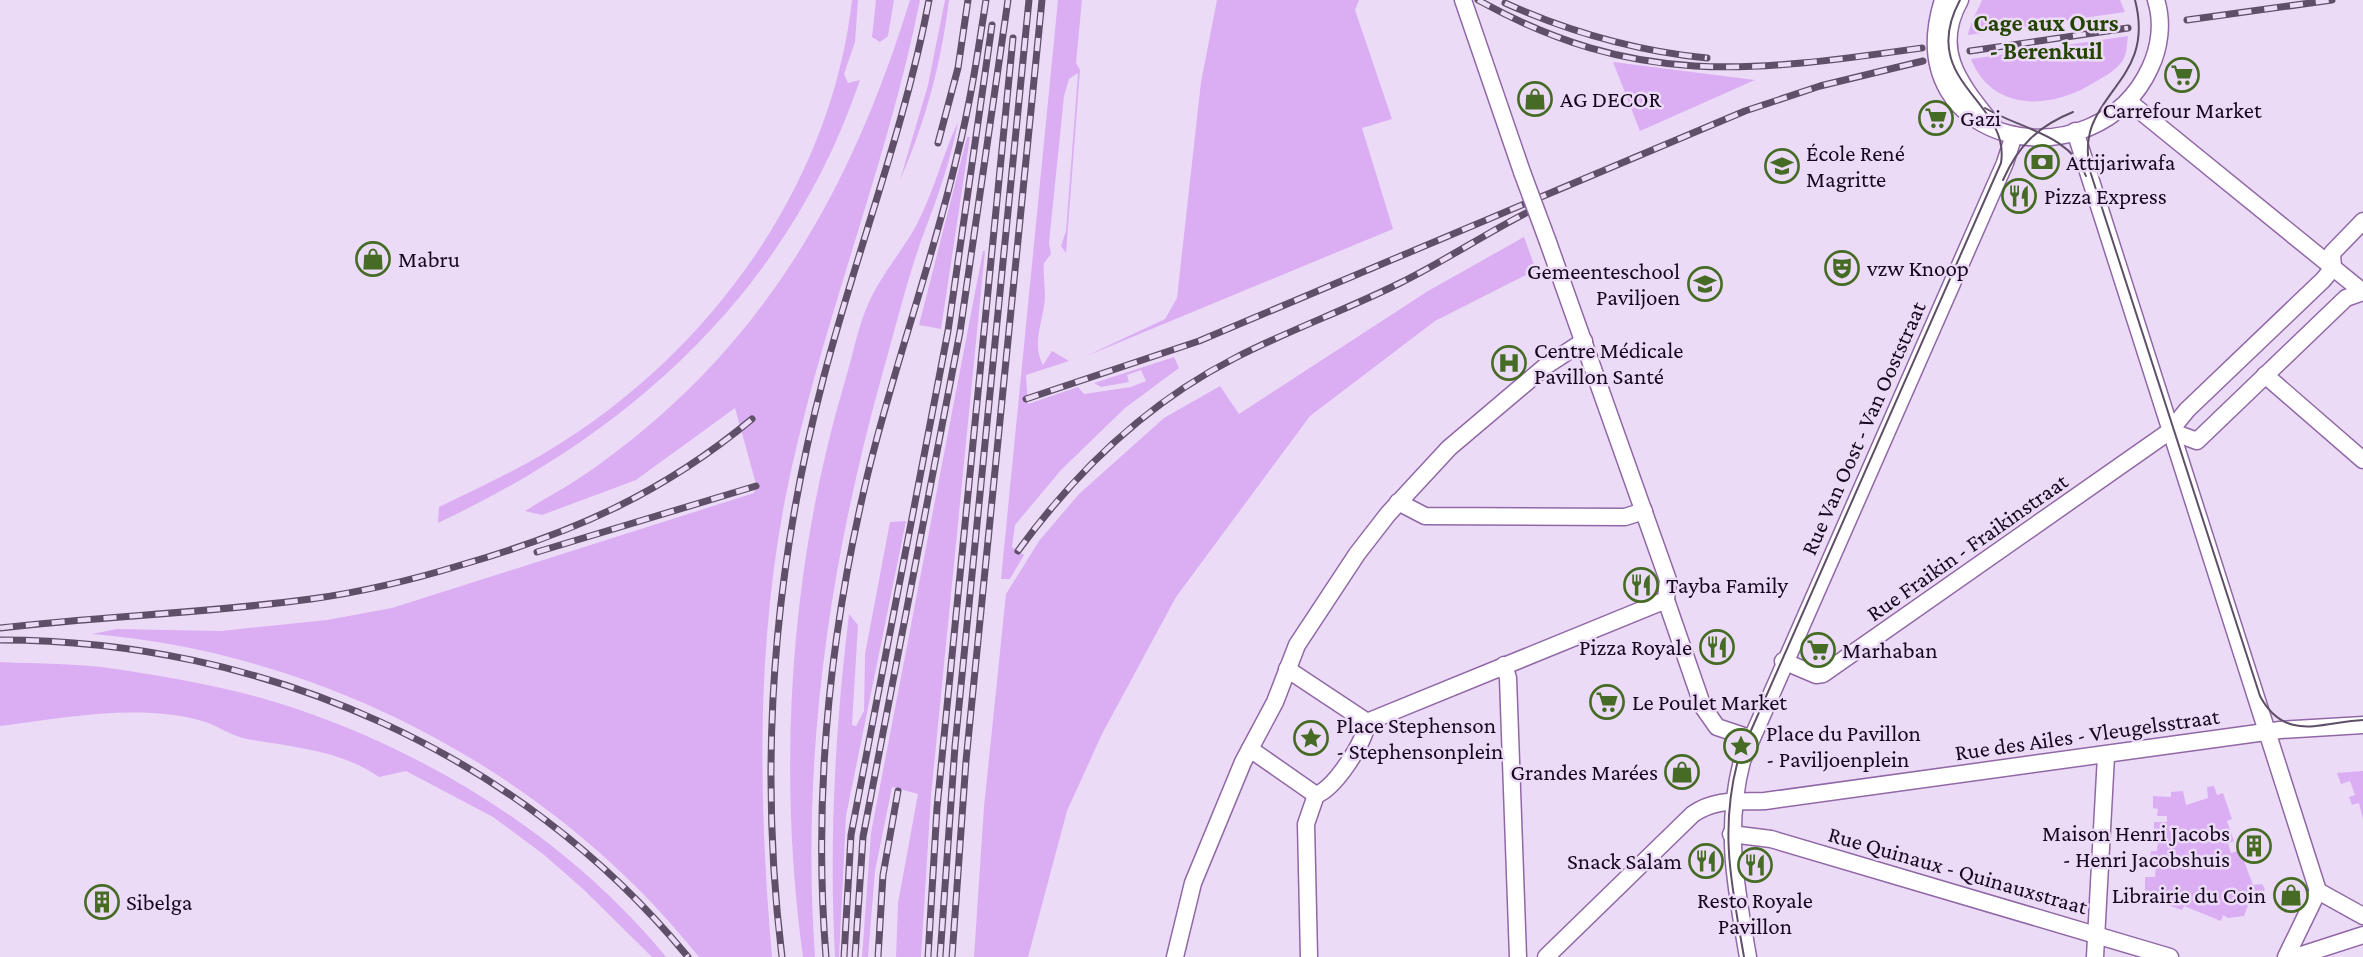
<svg xmlns="http://www.w3.org/2000/svg" width="2363" height="957" viewBox="0 0 2363 957" font-family="'Crimson Pro',serif">
<rect width="100%" height="100%" fill="#ecdbf6"/>
<g fill="#dbaef4">
<path d="M 852,0 L 858,0 L 855,42 L 844,74 L 848,83 L 860,80 C 789,289 634,431 438,523 L 439,507 C 476,489 513,472 548,451 C 708,355 831,187 852,0 Z"/>
<polygon points="876,0 894,0 888,36 880,42 872,37"/>
<path d="M 910,0 L 920,0 C 886,171 817,333 784,505 C 756,655 759,805 772,957 L 699,957 C 553,774 325,653 92,634 L 117,629 L 221,631 L 327,620 L 392,608 L 754,493 L 756,484 L 735,408 L 636,480 L 542,515 L 525,511 C 549,496 574,483 597,466 C 763,347 851,191 910,0 Z"/>
<path d="M 945,0 L 949,0 C 941,64 926,121 900,180 L 928,85 Z"/>
<path d="M 1058,0 L 1082,0 L 1076,63 L 1080,70 L 1066,253 L 1061,246 L 1066,231 L 1078,73 L 1069,79 L 1064,96 L 1049,243 L 1051,254 L 1044,263 C 1043,274 1045,286 1045,297 C 1044,320 1031,343 1043,365 L 1052,351 L 1069,361 L 1026,375 L 1028,404 L 1078,387 L 1084,394 L 1131,387 L 1146,381 L 1141,370 L 1127,375 L 1129,382 L 1101,387 L 1094,383 L 1174,357 L 1179,368 L 1125,408 L 1061,470 L 1015,525 L 1012,547 L 1024,555 L 1010,579 L 1001,579 Z"/>
<polygon points="1217,0 1359,0 1355,10 1392,119 1362,128 1393,229 1084,357 1165,319 1177,298 1201,82"/>
<path d="M 1982,0 L 2120,0 L 2125,12 L 1968,35 C 1971,21 1977,12 1982,0 Z"/>
<path d="M 2128,36 C 2127,43 2127,52 2124,58 C 2119,69 2105,76 2095,82 C 2051,110 1992,112 1971,59 Z"/>
<polygon points="1613,62 1755,80 1640,131"/>
<path d="M 958,122 C 950,163 937,199 922,238 C 906,283 895,330 882,375 C 829,566 801,758 815,957 L 803,957 C 777,767 790,565 845,381 C 853,355 858,325 870,300 C 882,274 903,250 917,224 C 934,191 943,154 958,122 Z"/>
<polygon points="967,137 970,137 941,329 919,325"/>
<polygon points="1524,237 1536,270 1435,321 1310,416 1176,597 1102,734 1067,811 1028,957 974,957 984,807 1006,594 1039,541 1079,494 1164,418 1220,386 1239,414 1428,291"/>
<polygon points="983,251 985,251 931,796 921,957 896,957 898,903 918,794 892,787 875,871 868,957 862,957 871,833"/>
<path d="M 906,521 L 846,816 L 839,957 L 835,957 C 829,842 835,728 849,614 L 858,625 L 852,725 L 856,726 L 864,711 L 865,654 L 890,522 Z"/>
<path d="M 0,662 C 38,664 78,663 116,669 C 176,678 239,689 297,709 C 436,756 573,843 666,957 L 652,957 L 582,888 L 543,854 L 493,817 L 406,771 L 379,777 C 341,750 292,747 247,739 C 231,736 217,725 202,721 C 141,703 62,718 0,726 Z"/>
<polygon points="2363,771 2363,819 2359,803 2352,805 2349,797 2355,795 2350,781 2341,784 2337,773"/>
<polygon points="2214,786 2217,795 2223,793 2232,819 2227,821 2234,841 2228,843 2231,853 2244,849 2247,859 2244,861 2253,885 2262,884 2265,889 2262,894 2254,890 2244,916 2228,918 2223,915 2221,921 2184,906 2182,910 2145,897 2145,877 2155,877 2156,864 2150,864 2151,851 2157,851 2158,839 2154,838 2154,822 2167,822 2167,816 2157,816 2158,809 2153,808 2153,796 2171,797 2171,792 2183,791 2186,805 2208,798 2207,787"/>
</g>
<g fill="none" stroke-linecap="round" stroke-linejoin="round">
<g stroke="#9068a6" stroke-width="19">
<g id="minor">
<polyline points="1463,0 1522,172"/>
<path d="M 1943,0 C 1896,149 2096,185 2150,68 C 2160,47 2163,22 2156,0"/>
<path d="M 1960,0 C 1930,54 1964,88 1996,129"/>
<polyline points="2128,101 2363,292"/>
<polyline points="2075,131 2318,891"/>
<polyline points="1548,242 1668,580 1666,600 1703,707 1717,727 1750,738"/>
<polyline points="2265,375 2363,460"/>
<polyline points="2170,431 2197,441 2346,298 2363,292"/>
<polyline points="1398,502 1425,516 1625,517 1644,511"/>
<polyline points="1783,661 1816,675 1823,674 2170,431 2187,410 2323,280 2333,268 2332,253 2363,221"/>
<polyline points="1504,665 1508,678 1518,957"/>
<polyline points="1287,669 1367,722"/>
<polyline points="1367,722 1666,600"/>
<polyline points="1250,749 1316,795"/>
<path d="M 1316,795 C 1335,788 1365,742 1367,722"/>
<polyline points="1731,834 1771,839 2170,957"/>
<polyline points="2318,891 2363,916"/>
<polyline points="1175,957 1193,883 1243,762 1275,702 1297,645 1357,554 1388,514 1449,448 1547,365 1584,341"/>
<polyline points="1309,957 1306,824 1316,795"/>
<path d="M 1546,957 L 1693,814 C 1716,798 1739,802 1765,801 L 2280,730 L 2363,725"/>
<path d="M 1748,957 C 1736,887 1724,831 1742,761 L 2005,163 L 2014,135"/>
<polyline points="2095,957 2106,756"/>
<polyline points="2286,957 2318,891"/>
<polyline points="2295,957 2363,935"/>
</g>
</g>
<use href="#minor" stroke="#fff" stroke-width="16"/>
<g stroke="#604f68" stroke-width="2">
<path d="M 2135,0 C 2158,88 2070,93 2091,174 L 2260,696 C 2285,743 2322,722 2363,720"/>
<path d="M 1985,108 C 2020,129 2070,134 2086,176"/>
<path d="M 2003,180 C 2018,146 2038,126 2073,112"/>
<path d="M 1744,957 C 1732,887 1719,831 1738,760 L 2001,163 C 2011,101 1916,82 1960,0"/>
</g>
<g stroke="#604f68" stroke-width="7">
<g id="rail">
<path d="M 1478,0 C 1637,88 1750,72 1922,48"/>
<path d="M 1505,3 C 1570,32 1636,51 1707,58"/>
<polyline points="2187,20 2332,0"/>
<polyline points="1970,51 2128,28"/>
<polyline points="938,143 958,68 968,0"/>
<polyline points="1026,399 1199,341 1745,111 1820,86 1923,61"/>
<path d="M 1018,551 C 1076,471 1147,403 1235,358 C 1289,330 1346,310 1400,283 C 1443,262 1483,235 1526,213"/>
<polyline points="537,552 756,486"/>
<path d="M 0,628 C 103,616 208,613 311,599 C 362,592 412,580 461,565 C 572,533 662,494 752,419"/>
<path d="M 0,640 C 263,640 520,752 688,957"/>
<path d="M 782,957 C 758,761 774,566 824,376 C 857,250 905,128 929,0"/>
<path d="M 826,957 C 813,795 830,631 868,473 C 894,366 932,263 957,156 C 970,105 978,52 986,0"/>
<polyline points="844,957 851,835 948,331 992,25"/>
<polyline points="855,957 863,837 960,332 1008,0"/>
<polyline points="878,957 883,875 898,791"/>
<polyline points="928,957 937,808 1013,38"/>
<polyline points="940,957 955,746 1029,0"/>
<polyline points="952,957 966,761 1042,0"/>
</g>
</g>
<use href="#rail" stroke="#ecdbf6" stroke-width="4.5" stroke-dasharray="13" stroke-linecap="butt"/>
<g stroke="#9068a6" stroke-width="19" stroke-linecap="butt">
<polyline id="minor-bridge" points="1522,172 1548,242"/>
</g>
<use href="#minor-bridge" stroke="#fff" stroke-width="16"/>
</g>
<defs>
<g id="supermarket-ring" transform="scale(1.75)"><circle r="9.5" fill="#ecdbf6" stroke="#456b25" stroke-width="1.5"/><path d="M-6-5.5h2.5l.6 2H6L4.5 2H-2.5L-4.4-4H-6ZM-1.5 3.2a1.3 1.3 0 1 0 .1 0ZM3 3.2a1.3 1.3 0 1 0 .1 0Z" fill="#456b25"/></g>
<g id="shop-ring" transform="scale(1.75)"><circle r="9.5" fill="#ecdbf6" stroke="#456b25" stroke-width="1.5"/><path d="M-5-2.5h2.3a2.7 3.5 0 0 1 5.4 0H5L5.5 6h-11ZM-1.5-2.5h3a1.5 2.3 0 0 0-3 0Z" fill="#456b25"/></g>
<g id="bank-ring" transform="scale(1.75)"><circle r="9.5" fill="#ecdbf6" stroke="#456b25" stroke-width="1.5"/><path d="M-6-4H6V4H-6ZM0-2.3a2.3 2.3 0 1 0 0 4.6a2.3 2.3 0 1 0 0-4.6Z" fill="#456b25"/></g>
<g id="school-ring" transform="scale(1.75)"><circle r="9.5" fill="#ecdbf6" stroke="#456b25" stroke-width="1.5"/><path d="M0-5L7-2L0 1L-7-2ZM-4 1L0 2.5L4 1V4Q0 6-4 4Z" fill="#456b25"/></g>
<g id="restaurant-ring" transform="scale(1.75)"><circle r="9.5" fill="#ecdbf6" stroke="#456b25" stroke-width="1.5"/><path d="M-5-6h1v4h1v-4h1v4h1v-4h1v5L-1.5 .5V6h-2V.5L-5-1ZM5-6V6H3V1.5H1.5Q1.5-4 5-6Z" fill="#456b25"/></g>
<g id="theatre-ring" transform="scale(1.75)"><circle r="9.5" fill="#ecdbf6" stroke="#456b25" stroke-width="1.5"/><path d="M-5-5.5Q0-4 5-5.5V0Q5 5 0 6Q-5 5-5 0ZM-3.3-2.5H-1v1.5H-3.3ZM1-2.5H3.3v1.5H1ZM-2.8 1Q0 5.5 2.8 1Z" fill="#456b25"/></g>
<g id="hospital-ring" transform="scale(1.75)"><circle r="9.5" fill="#ecdbf6" stroke="#456b25" stroke-width="1.5"/><path d="M-5-5h3v3.5h4V-5h3V5h-3V1.5h-4V5h-3Z" fill="#456b25"/></g>
<g id="sight-ring" transform="scale(1.75)"><circle r="9.5" fill="#ecdbf6" stroke="#456b25" stroke-width="1.5"/><path d="M0-6L1.8-2.2L6-1.7L2.9 1.2L3.7 5.4L0 3.3L-3.7 5.4L-2.9 1.2L-6-1.7L-1.8-2.2Z" fill="#456b25"/></g>
<g id="building-ring" transform="scale(1.75)"><circle r="9.5" fill="#ecdbf6" stroke="#456b25" stroke-width="1.5"/><path d="M-4-6H4V6H1V3H-1V6H-4ZM-2.5-4.3h1.7v1.8h-1.7ZM.8-4.3h1.7v1.8H.8ZM-2.5-1h1.7V.8h-1.7ZM.8-1h1.7V.8H.8Z" fill="#456b25"/></g>
</defs>
<g fill-rule="evenodd">
<use href="#supermarket-ring" x="2182" y="75"/>
<use href="#shop-ring" x="1535" y="99"/>
<use href="#supermarket-ring" x="1936" y="118"/>
<use href="#bank-ring" x="2042" y="162"/>
<use href="#school-ring" x="1782" y="166"/>
<use href="#restaurant-ring" x="2019" y="196"/>
<use href="#shop-ring" x="373" y="259"/>
<use href="#theatre-ring" x="1842" y="268"/>
<use href="#school-ring" x="1705" y="284"/>
<use href="#hospital-ring" x="1509" y="363"/>
<use href="#restaurant-ring" x="1641" y="585"/>
<use href="#restaurant-ring" x="1717" y="647"/>
<use href="#supermarket-ring" x="1818" y="650"/>
<use href="#supermarket-ring" x="1607" y="702"/>
<use href="#sight-ring" x="1311" y="738"/>
<use href="#sight-ring" x="1741" y="746"/>
<use href="#shop-ring" x="1682" y="772"/>
<use href="#building-ring" x="2254" y="846"/>
<use href="#restaurant-ring" x="1706" y="861"/>
<use href="#restaurant-ring" x="1755" y="865"/>
<use href="#shop-ring" x="2291" y="895"/>
<use href="#building-ring" x="102" y="902"/>
</g>
<g text-anchor="middle" stroke-width="5" stroke-linejoin="round" paint-order="stroke">
<g font-size="23" fill="#17071f" stroke="#ecdbf6" text-anchor="start">
<text x="1560" y="107">AG DECOR</text>
<text x="2182" y="118" text-anchor="middle">Carrefour Market</text>
<text x="1960" y="126">Gazi</text>
<text x="1806" y="161">École René<tspan x="1806" dy="26">Magritte</tspan></text>
<text x="2066" y="170">Attijariwafa</text>
<text x="2044" y="204">Pizza Express</text>
<text x="398" y="267">Mabru</text>
<text x="1867" y="276">vzw Knoop</text>
<text x="1680" y="279" text-anchor="end">Gemeenteschool<tspan x="1680" dy="26">Paviljoen</tspan></text>
<text x="1534" y="358">Centre Médicale<tspan x="1534" dy="26">Pavillon Santé</tspan></text>
<text x="1666" y="593">Tayba Family</text>
<text x="1692" y="655" text-anchor="end">Pizza Royale</text>
<text x="1842" y="658">Marhaban</text>
<text x="1632" y="710">Le Poulet Market</text>
<text x="1336" y="733">Place Stephenson<tspan x="1336" dy="26">- Stephensonplein</tspan></text>
<text x="1766" y="741">Place du Pavillon<tspan x="1766" dy="26">- Paviljoenplein</tspan></text>
<text x="1658" y="780" text-anchor="end">Grandes Marées</text>
<text x="2230" y="841" text-anchor="end">Maison Henri Jacobs<tspan x="2230" dy="26">- Henri Jacobshuis</tspan></text>
<text x="1682" y="869" text-anchor="end">Snack Salam</text>
<text x="2266" y="903" text-anchor="end">Librairie du Coin</text>
<text x="1755" y="908" text-anchor="middle">Resto Royale<tspan x="1755" dy="26">Pavillon</tspan></text>
<text x="126" y="910">Sibelga</text>
</g>
<g font-size="23" fill="#17071f" stroke="#ecdbf6">
<text transform="translate(1863 428) rotate(-66)" y="8">Rue Van Oost - Van Ooststraat</text>
<text transform="translate(1967 547) rotate(-35)" y="8">Rue Fraikin - Fraikinstraat</text>
<text transform="translate(2087 734) rotate(-8)" y="8">Rue des Ailes - Vleugelsstraat</text>
<text transform="translate(1958 870) rotate(16)" y="8">Rue Quinaux - Quinauxstraat</text>
</g>
<g font-size="24" font-weight="bold" fill="#234400" stroke="#ecdbf6">
<text x="2046" y="31">Cage aux Ours<tspan x="2046" dy="28">- Berenkuil</tspan></text>
</g>
</g>
</svg>
